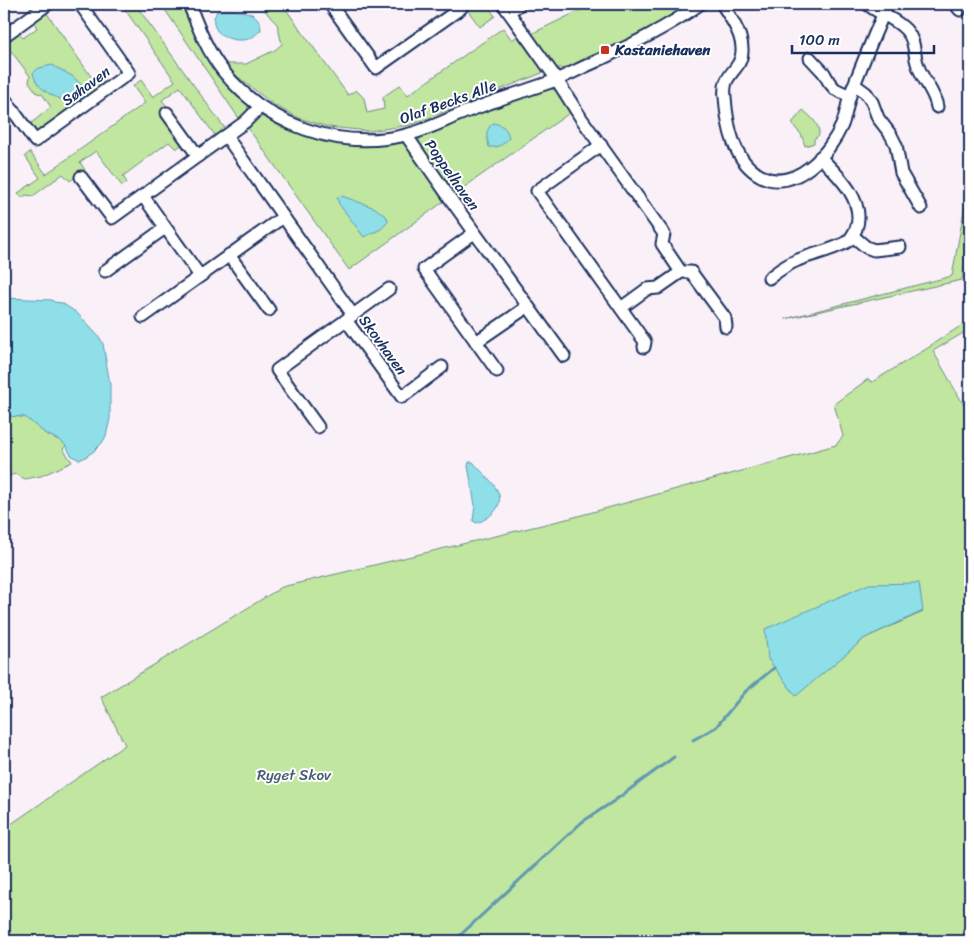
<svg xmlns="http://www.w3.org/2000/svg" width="974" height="945" viewBox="0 0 974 945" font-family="Sriracha,sans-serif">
<rect width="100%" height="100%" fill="#f9f0f8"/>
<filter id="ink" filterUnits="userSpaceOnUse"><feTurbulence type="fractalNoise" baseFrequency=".02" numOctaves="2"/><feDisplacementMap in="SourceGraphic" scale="10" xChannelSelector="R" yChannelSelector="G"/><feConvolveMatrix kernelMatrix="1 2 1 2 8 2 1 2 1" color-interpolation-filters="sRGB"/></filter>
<g filter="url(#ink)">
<g fill="#c0e6a0" stroke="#6e8a7f" fill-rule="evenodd">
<polygon points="121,4 135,4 226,130 217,138 180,87 162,100 169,109 188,147 184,149 181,145 176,149 169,142 123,176 127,183 122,186 96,151 80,162 85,170 70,181 63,174 33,196 26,195 22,198 18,193 40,178 25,156 30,152 46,174 145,103 133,86 141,80 153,97 175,81"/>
<polygon points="161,4 183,4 205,53 220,78 248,105 247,114 240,120"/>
<polygon points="260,4 282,4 348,95 356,90 364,98 367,113 384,109 383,97 400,85 408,95 503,28 512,40 520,34 543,67 542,73 411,125 369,131 328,127 299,118 274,105 234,74 227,64 246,64 275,50 282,44 277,24 271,18"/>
<polygon points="463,4 486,4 495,16 480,27"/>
<polygon points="593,4 692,4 660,24 625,42 565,69 555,67 531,34"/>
<polygon points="46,12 95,82 102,77 107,83 36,134 29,125 51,107 42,94 37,93 29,82 30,76 4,42 18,32 23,38 37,28 33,21"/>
<polygon points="549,88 558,91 571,112 453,195 419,148 419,140 424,135 504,102"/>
<path d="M 803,110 C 811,117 820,124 819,135 L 814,139 L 814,143 L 805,146 L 801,134 L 796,129 L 792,123 Z"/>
<polygon points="258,117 264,117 284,128 323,142 361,146 396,142 405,143 416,155 446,200 349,270 248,128"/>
<polygon points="970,177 970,224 962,280 785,319 952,276"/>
<path d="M 970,320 L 970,329 L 933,351 L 970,416 L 970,941 L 4,941 L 4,829 L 125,745 L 101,697 L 282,587 L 571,518 L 836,445 L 843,436 L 834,404 L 868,379 L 872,382 L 931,346 L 931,345 ZM 923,612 L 865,638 L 796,695 L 768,659 Z"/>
<polygon points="4,416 25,417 46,434 61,441 66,446 63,449 72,462 41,476 25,479 16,474 7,476 4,473"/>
</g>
<g fill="#8edfe8" stroke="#6099b1">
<path d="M 228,10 C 243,12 260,10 261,30 C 258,32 255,36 251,38 C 238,44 211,37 214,18 C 215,16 216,13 217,11 Z"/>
<path d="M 52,65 L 72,76 L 84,87 L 86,96 C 74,108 47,96 38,84 C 35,81 34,76 33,73 L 39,68 Z"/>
<path d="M 493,123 C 503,125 507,128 509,138 C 502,145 499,148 489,147 C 487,137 484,131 493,123 Z"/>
<polygon points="342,196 375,208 387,217 388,222 381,229 364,237 339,204 337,197"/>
<polygon points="4,298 52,300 54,302 62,303 77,313 100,338 103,344 110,384 110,419 106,436 102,443 94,451 84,458 79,460 71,455 66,446 61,441 46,434 25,417 4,416"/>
<path d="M 469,462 L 473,462 C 480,471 492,480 497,490 C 506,506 490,518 477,523 L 473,521 L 475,505 L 468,466 Z"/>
<polygon points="919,583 923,611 865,638 796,696 768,659 765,629 869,584"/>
</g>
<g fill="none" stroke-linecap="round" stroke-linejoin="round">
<g stroke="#6099b1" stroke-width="3">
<polyline points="693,740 716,727 745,692 774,668"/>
<polyline points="454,941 582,822 614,801 674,757"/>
</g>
<g stroke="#1b2f5e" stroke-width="15">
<g id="street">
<path d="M 189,4 C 198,27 207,51 223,71 C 266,125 339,151 406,135 C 423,131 440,123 456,116 C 470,110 484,105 498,100 C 517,93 537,87 556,80 C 570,74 583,67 597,61 C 633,44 668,27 700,4"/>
<polyline points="330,4 376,68 461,8"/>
<polyline points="503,4 553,74 581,118 664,234 662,244 681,272 691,272 725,318 726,327"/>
<path d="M 722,4 C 733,21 751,46 737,66 C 729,77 723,81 725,97 C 727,125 733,161 761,176 C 795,193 830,153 842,125 C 846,115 847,105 850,95 C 862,65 874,34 888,4"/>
<path d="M 867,4 C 879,14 895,18 906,30 C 916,41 913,53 918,66 C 923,81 935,92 937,107"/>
<polyline points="955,4 960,10"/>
<polyline points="509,12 520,4"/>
<polyline points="4,36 48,4"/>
<polyline points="810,58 824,73 829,82 835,89 850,96"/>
<polyline points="855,85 866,93 872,102 878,118 891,135 896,145 901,173 921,208"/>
<polyline points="4,98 35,141 129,73 80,4"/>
<polyline points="167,113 198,156"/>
<polyline points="406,135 454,204 564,356"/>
<polyline points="226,136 353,315"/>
<polyline points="601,145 537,191 645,342 644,347"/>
<polyline points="81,177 112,218 245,122 260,107"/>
<polyline points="143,196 200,276"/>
<polyline points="474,233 424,269 497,371"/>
<polyline points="853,236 866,247 874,250 900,247"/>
<polyline points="229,255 269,310"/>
<polyline points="105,271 165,228"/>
<path d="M 769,278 C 778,271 787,264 798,260 C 813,254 830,251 845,243 C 851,240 853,235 856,229 C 866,201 838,175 820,157"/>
<polyline points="621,308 647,289 658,288 681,272"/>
<polyline points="143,317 283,217"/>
<polyline points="346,320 402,397 442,367"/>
<polyline points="476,342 527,307"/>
<polyline points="318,427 277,370 389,289"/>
</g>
</g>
<use href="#street" stroke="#fff" stroke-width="11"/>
</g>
</g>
<rect fill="#c8321e" stroke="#fff" stroke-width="2" x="600" y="45" width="10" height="10" rx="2.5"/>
<g text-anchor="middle" stroke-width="4" stroke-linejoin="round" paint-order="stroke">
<g font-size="15" font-weight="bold" fill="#1b2f5e" stroke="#fff" text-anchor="start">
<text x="615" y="55">Kastaniehaven</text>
</g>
<g font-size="15" fill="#1b2f5e" stroke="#fff">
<text transform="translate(86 86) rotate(-36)" y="5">Søhaven</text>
<text transform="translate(448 102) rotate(-20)" y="5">Olaf Becks Alle</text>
<text transform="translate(452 175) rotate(55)" y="5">Poppelhaven</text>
<text transform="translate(383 345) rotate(54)" y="5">Skovhaven</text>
</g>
<g font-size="15" fill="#445d6e" stroke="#fff">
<text x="294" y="780">Ryget Skov</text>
</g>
</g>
<rect width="974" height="945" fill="none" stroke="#fff" stroke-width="20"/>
<rect x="10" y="10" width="954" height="925" fill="none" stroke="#1b2f5e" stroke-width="2" filter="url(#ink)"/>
<path d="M792 45v8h142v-8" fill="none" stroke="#1b2f5e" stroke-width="2.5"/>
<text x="799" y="45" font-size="15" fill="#1b2f5e" stroke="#ffffff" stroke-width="4" paint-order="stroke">100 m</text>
</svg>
